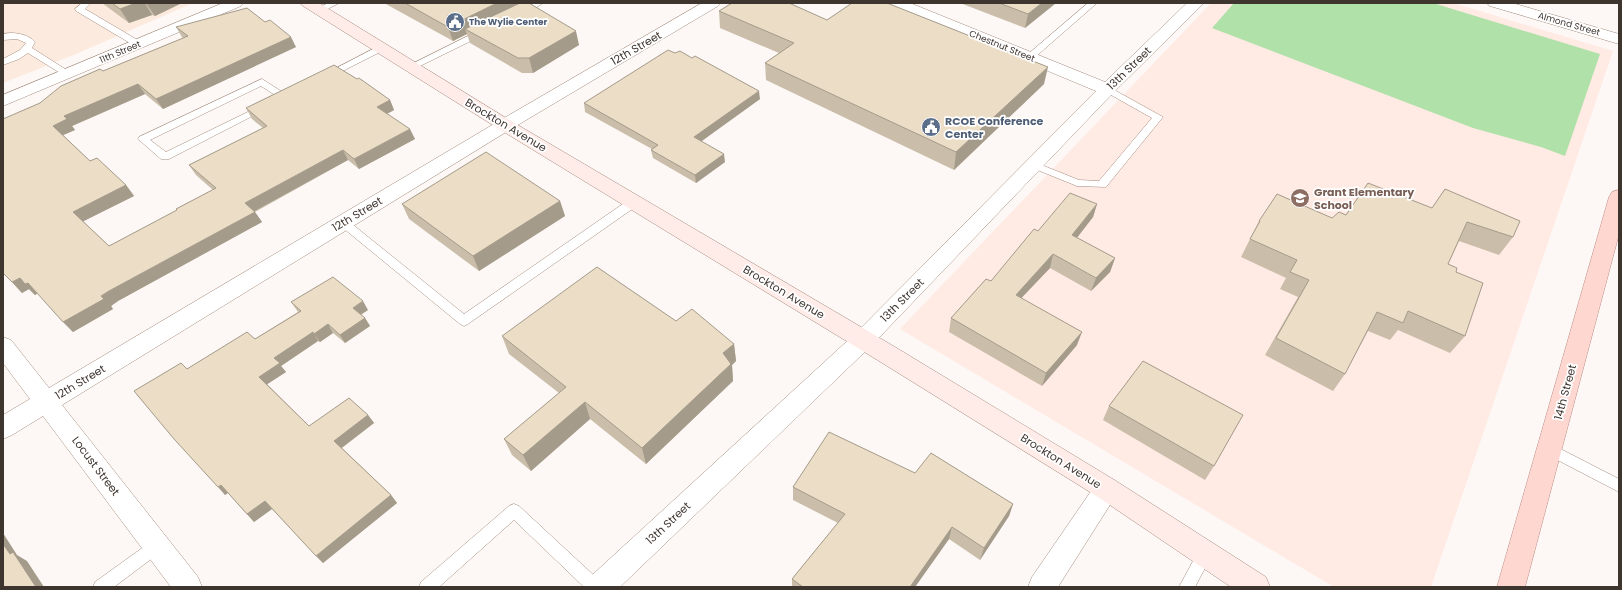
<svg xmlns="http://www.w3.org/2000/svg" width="1622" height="590" viewBox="0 0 1622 590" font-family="Poppins,sans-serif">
<rect width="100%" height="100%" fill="#fdf8f5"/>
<polygon fill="#fdeade" points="3,3 193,3 76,54 3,83"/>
<polygon fill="#ffeae4" points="1211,3 1453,3 1613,51 1431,587 1334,587 900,329"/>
<polygon fill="#b0e1a8" points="1234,3 1433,3 1600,54 1565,156 1541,147 1473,128 1212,28"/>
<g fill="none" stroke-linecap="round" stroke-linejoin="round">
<g stroke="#a48d7f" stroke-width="1">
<g id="service">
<polygon points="82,3 91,3 85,9 141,42 142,44 141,46 135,46 76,11 75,9"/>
<polygon points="328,3 339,3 322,12 319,13 315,10"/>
<polygon points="533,3 543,3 523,16 517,16 516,14 517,12"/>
<polygon points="1088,3 1097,3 1033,59 1027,59 1025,57 1027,55"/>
<polygon points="482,29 485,30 486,32 485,34 414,69 408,69 406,67"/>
<path d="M 10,33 C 19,33 29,35 35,42 L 32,48 L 73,74 L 71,76 L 65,76 L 28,53 L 19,59 L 3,65 L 3,59 L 20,50 L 26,43 L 17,39 L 3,40 L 3,34 Z"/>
<polygon points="381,45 385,48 384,50 329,78 326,79 321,76"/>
<polygon points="262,79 287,95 289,97 287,99 281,99 261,86 150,140 166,152 260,106 266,106 268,108 169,159 161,159 138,139 139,137"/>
<polygon points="1107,86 1163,117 1106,187 1077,186 1030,167 1029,165 1030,163 1034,162 1079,180 1099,181 1152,118 1104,91 1102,89 1104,87"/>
<polygon points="634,198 638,199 639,202 638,205 468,324 464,326 460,324 337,223 339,220 347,220 464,314 630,199"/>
<polygon points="1549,443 1619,479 1619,492 1544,453 1542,449 1544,445"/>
<polygon points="514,504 519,506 601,582 603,587 584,587 514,520 439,587 419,587 421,582 509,506"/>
<polygon points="157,539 162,541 165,546 162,551 114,587 93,587 95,582 152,541"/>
<polygon points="1205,546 1210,548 1213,553 1195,587 1179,587 1200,548"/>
</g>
</g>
<g stroke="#a48d7f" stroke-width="1">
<g id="minor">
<polygon points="223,3 244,3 241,6 3,106 3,95"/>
<polygon points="702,3 721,3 718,6 511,129 62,405 198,577 202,587 171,587 43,416 12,435 3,439 3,415 30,399 3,363 3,337 11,340 49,388 499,121"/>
<polygon points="889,3 910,3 1105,82 1187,3 1204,3 1113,93 872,345 620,587 586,587 590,577 856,333 1096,91 892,6"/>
<polygon points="1487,3 1512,3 1619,34 1619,44 1490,6"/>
<polygon points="1107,477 1116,481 1120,489 1058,587 1028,587 1032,577 1098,481"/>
</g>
</g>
<g stroke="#a48d7f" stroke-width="1">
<polygon id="secondary" points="300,3 319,3 511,121 895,347 1116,481 1266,577 1270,587 1231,587 1098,497 879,361 499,129 303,6"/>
</g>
<g stroke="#bb8d85" stroke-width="1">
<polygon id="primary" points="1619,190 1619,234 1525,587 1497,587 1609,197 1612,192"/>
</g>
<use href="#service" fill="#fff" fill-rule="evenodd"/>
<use href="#minor" fill="#fff" fill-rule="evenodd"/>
<use href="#secondary" fill="#ffebe8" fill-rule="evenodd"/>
<use href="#primary" fill="#fed7d1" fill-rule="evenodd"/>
</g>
<g fill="#cabeaa">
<polygon points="102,3 182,3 155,16 152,15 129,23"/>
<polygon points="384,3 530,3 529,3 579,45 533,73 522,73 470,43 467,34 453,41"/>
<polygon points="960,3 1056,3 1025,28"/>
<polygon points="719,11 827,20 1044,84 954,170 766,80 765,63 779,53 720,28"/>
<polygon points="176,27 296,47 163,109 145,94 72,126 75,130 63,135 90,161 126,185 134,196 83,221 109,246 177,211 176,209 213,190 196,175 189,165 263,128 252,119 246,108 390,100 394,110 387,114 415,139 359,169 348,160 255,212 262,222 118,301 111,306 113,309 73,332 38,293 35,295 29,289 22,293 12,282 40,103 183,38 182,37"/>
<polygon points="760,99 701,141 725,162 696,183 653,158 651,150 652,149 585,112 584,103"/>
<polygon points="1445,189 1513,237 1499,255 1459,241 1448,264 1456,272 1465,336 1450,353 1398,330 1390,340 1368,331 1345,374 1333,391 1265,355 1298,297 1280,289 1286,278 1241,257 1259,221 1332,218 1346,215 1432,208"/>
<polygon points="560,201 565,216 479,271 409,219 402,204"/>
<polygon points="1097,204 1093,217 1077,238 1115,258 1110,272 1091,291 1050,268 1021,298 1077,345 1042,386 949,332 951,318 991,281"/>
<polygon points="291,302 368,310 361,315 365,318 370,326 345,343 333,333 320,342 318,341 281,366 286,372 267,384 309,426 368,415 374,423 342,448 391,495 397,503 323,563 272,509 254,522 228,493 225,495 187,369 255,339 298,312"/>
<polygon points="676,321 734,344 736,361 732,365 733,381 646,464 590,419 531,471 512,455 504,439 559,393 509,354 502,336"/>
<polygon points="1109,406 1214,466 1205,480 1103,420"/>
<polygon points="915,473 1013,504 1009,516 980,560 949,539 915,587 792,587 792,579 838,523 793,500 793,487"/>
</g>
<g fill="#a49b8b">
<polygon points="136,3 145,3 152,15 129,23 120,9"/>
<polygon points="146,3 182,3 155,16"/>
<polygon points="497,3 530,3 471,32 465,29 467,34 453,41 448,27"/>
<polygon points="1042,3 1056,3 1025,28 1028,14"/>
<polygon points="576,31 579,45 533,73 529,58"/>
<polygon points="291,37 296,47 163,109 156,99"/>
<polygon points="1048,67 1044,84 954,170 956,152"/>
<polygon points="138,84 145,94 72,126 75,130 61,136 53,126 64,116"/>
<polygon points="759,91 760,99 695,146 694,137"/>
<polygon points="390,100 394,110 381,117 377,107"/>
<polygon points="410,129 415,139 359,169 354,159"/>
<polygon points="343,150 348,160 251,213 245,203"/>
<polygon points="724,154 725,162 696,183 695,175"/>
<polygon points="126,185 134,196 82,222 73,212"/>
<polygon points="560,201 565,216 479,271 473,256"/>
<polygon points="1097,204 1093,217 1068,249 1072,235"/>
<polygon points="255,212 262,222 118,301 111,306 113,309 73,332 63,322 109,291"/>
<polygon points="1053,254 1050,268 1012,308 1016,295"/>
<polygon points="1115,258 1110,272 1091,291 1096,278"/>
<polygon points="20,278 28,283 38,293 35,295 29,289 22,293 12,282"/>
<polygon points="363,301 368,310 358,316 353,308"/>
<polygon points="365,318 370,326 345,343 340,335"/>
<polygon points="328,324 333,333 320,342 314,334"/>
<polygon points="313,332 318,341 281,366 286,372 266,385 259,377 274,358"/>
<polygon points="1082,332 1077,345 1042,386 1046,373"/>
<polygon points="734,344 736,361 732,365 733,381 646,464 642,448 723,353"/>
<polygon points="585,402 590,419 531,471 523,455"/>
<polygon points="368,415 374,423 340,449 334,441"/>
<polygon points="221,485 228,493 225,495 218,487"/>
<polygon points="391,495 397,503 323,563 316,556"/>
<polygon points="265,501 272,509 254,522 247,514"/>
<polygon points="1013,504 1009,516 980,560 984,548"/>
<polygon points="952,527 949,539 915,587 910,587"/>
<polygon points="3,533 17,555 27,561 44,587 36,587 10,554 3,544"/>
</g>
<g fill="#ebddc6" stroke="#a49b8b">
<polygon points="112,3 136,3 120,9"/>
<polygon points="405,3 497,3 448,27"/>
<polygon points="520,3 529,3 576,31 529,58 518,58 465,29"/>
<polygon points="732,3 789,3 827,20 852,3 887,3 1048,67 956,152 765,63 794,43 719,11"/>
<polygon points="999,3 1042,3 1028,14"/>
<polygon points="247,8 265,22 270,20 291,37 156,99 138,84 64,116 67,119 53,126 90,161 97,158 126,185 73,212 109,246 177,210 176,209 216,188 189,165 267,126 246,108 334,65 357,79 359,78 390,100 377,107 410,129 354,159 343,150 245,203 255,212 109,291 101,296 104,299 63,322 28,283 25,284 20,278 12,282 3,273 3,119 40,103 61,86 100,69 103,71 188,36 176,27"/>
<polygon points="668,50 675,53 680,51 692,58 695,56 759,91 694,137 724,154 695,175 651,150 658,145 584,103"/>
<polygon points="486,152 560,201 473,256 402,204"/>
<polygon points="1368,183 1432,208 1445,189 1520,221 1513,237 1467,222 1448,264 1457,268 1456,272 1483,283 1465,336 1408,311 1403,323 1377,312 1345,374 1276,338 1309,280 1290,272 1297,260 1250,239 1260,221 1259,221 1277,194 1332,218 1339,212 1346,215"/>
<polygon points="1070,193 1097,204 1072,235 1115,258 1096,278 1053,254 1016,295 1082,332 1046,373 951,318 986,279 991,281 1034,229 1038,231"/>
<polygon points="597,267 676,321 692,309 734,344 723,353 731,364 642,448 585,402 523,455 504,439 566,387 502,336"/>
<polygon points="333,277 363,301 353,308 365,318 340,335 328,324 314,334 313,332 274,358 280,363 259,377 309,426 349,398 368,415 334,441 391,495 316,556 265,501 247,514 221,485 218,487 174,439 134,391 181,363 187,369 247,332 255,339 301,311 291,302"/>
<polygon points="1143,361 1243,415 1214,466 1109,406"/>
<polygon points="829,432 915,473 931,453 1013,504 984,548 952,527 910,587 803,587 792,579 845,514 793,487"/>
<polygon points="3,544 10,554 13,552 36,587 3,587"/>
</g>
<defs>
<g id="civic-disc" transform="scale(1)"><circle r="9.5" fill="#5c6f8a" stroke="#fff"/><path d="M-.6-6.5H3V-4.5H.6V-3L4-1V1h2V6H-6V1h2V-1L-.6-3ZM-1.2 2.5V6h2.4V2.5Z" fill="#fff"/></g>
<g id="school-disc" transform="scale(1)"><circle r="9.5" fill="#8d6e63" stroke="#fff"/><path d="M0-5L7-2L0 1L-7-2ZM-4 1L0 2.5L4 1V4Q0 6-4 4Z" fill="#fff"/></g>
</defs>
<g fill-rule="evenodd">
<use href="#civic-disc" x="455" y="22"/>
<use href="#civic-disc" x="931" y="127"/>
<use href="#school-disc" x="1300" y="198"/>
</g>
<g text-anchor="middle" stroke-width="3.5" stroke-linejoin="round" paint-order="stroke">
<g font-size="9" font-weight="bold" fill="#4e5e75" stroke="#fff" text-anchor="start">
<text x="469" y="25">The Wylie Center</text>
</g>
<g font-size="9" fill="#3e352f" stroke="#fff">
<text transform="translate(1569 24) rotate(16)" y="3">Almond Street</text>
<text transform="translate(1002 46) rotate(22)" y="3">Chestnut Street</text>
<text transform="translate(120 52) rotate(-23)" y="3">11th Street</text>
</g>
<g font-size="11" fill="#3e352f" stroke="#fff">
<text transform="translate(636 48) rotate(-30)" y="4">12th Street</text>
<text transform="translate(1129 68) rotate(-44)" y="4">13th Street</text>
<text transform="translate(506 125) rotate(31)" y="4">Brockton Avenue</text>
<text transform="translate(357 214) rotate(-31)" y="4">12th Street</text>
<text transform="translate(784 292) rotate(31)" y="4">Brockton Avenue</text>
<text transform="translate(902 300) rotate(-45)" y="4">13th Street</text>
<text transform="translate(80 382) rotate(-31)" y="4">12th Street</text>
<text transform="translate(1565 392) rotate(-75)" y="4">14th Street</text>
<text transform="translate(1061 461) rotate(32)" y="4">Brockton Avenue</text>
<text transform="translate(96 466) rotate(53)" y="4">Locust Street</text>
<text transform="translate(668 523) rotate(-43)" y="4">13th Street</text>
</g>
<g font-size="11" font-weight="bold" fill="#4e5e75" stroke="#fff" text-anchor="start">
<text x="945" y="125">RCOE Conference<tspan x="945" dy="13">Center</tspan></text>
</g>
<g font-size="11" font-weight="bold" fill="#785e54" stroke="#fff" text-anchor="start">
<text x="1314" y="196">Grant Elementary<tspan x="1314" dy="13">School</tspan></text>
</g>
</g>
<rect width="1622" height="590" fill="none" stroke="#3e352f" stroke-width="8"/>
</svg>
